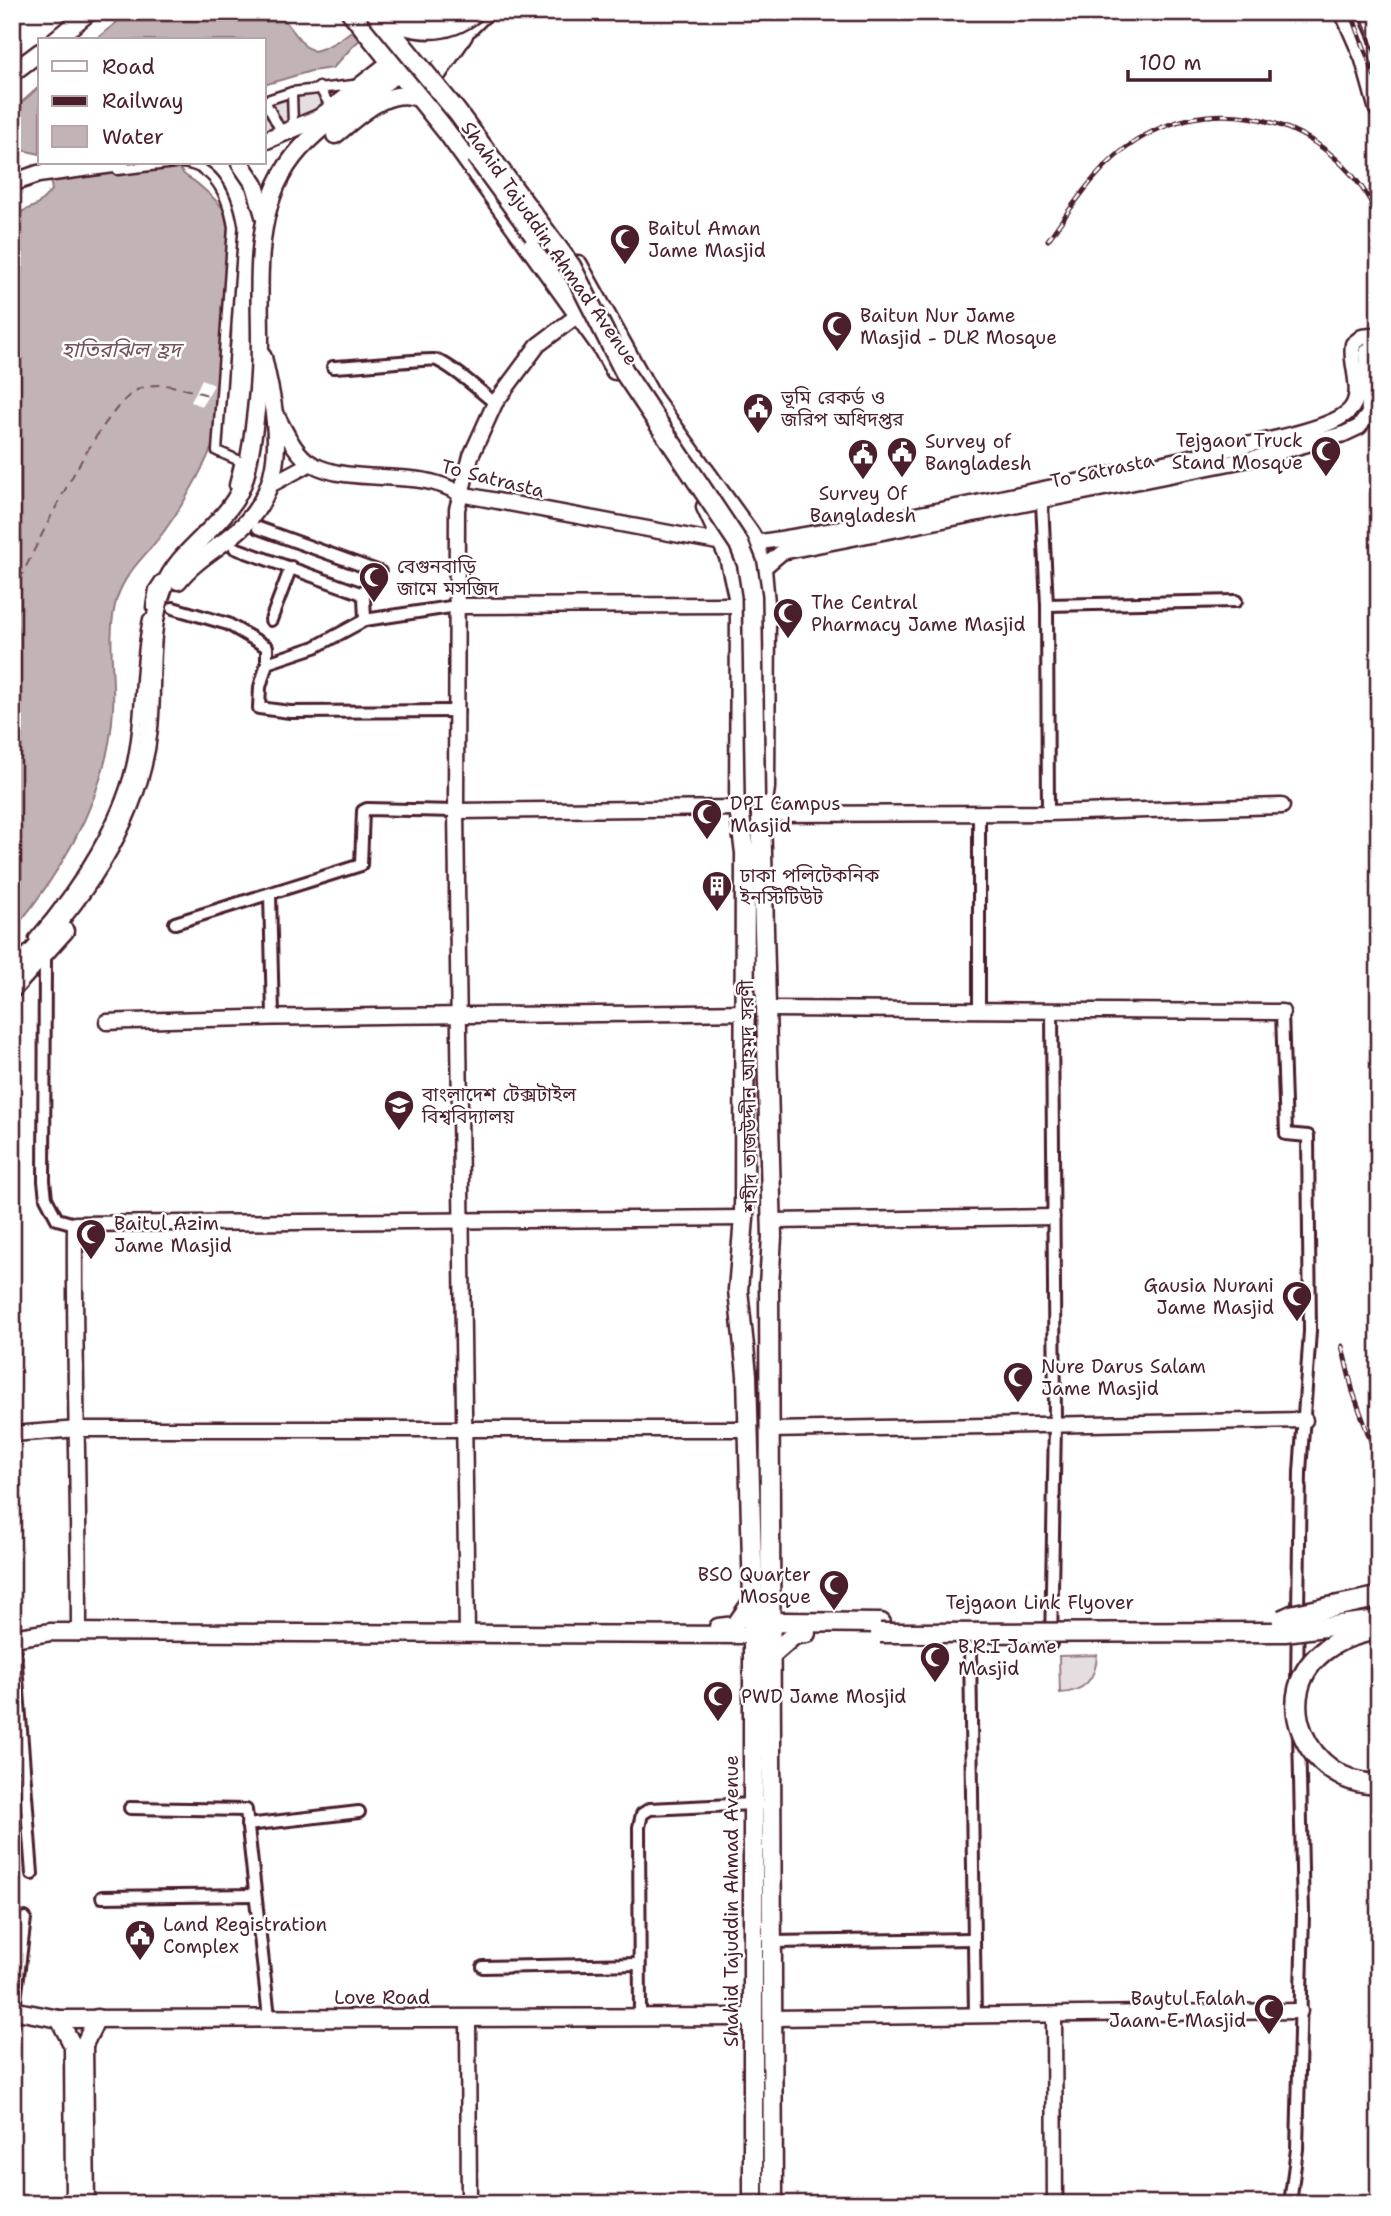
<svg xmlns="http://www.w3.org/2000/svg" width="1391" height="2216" viewBox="0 0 1391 2216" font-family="'Shantell Sans','Noto Sans Bengali',sans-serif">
<rect width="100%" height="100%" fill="#fff"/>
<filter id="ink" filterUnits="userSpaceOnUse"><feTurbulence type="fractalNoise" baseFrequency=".0143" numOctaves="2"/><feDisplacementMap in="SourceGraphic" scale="14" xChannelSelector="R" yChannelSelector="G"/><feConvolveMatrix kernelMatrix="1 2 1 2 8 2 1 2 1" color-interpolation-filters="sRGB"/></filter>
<g filter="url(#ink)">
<g fill="#e5dee0" stroke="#987e86" stroke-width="2">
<polygon points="346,89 291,125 264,134 264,107 291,97"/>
<path d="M 1097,1655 C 1096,1679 1084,1692 1060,1693 L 1059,1656 Z"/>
</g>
<g fill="#c1b3b6" stroke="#91787e" stroke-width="2">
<path d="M 129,12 L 278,12 L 305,46 L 314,51 C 344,45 364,12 393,12 L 354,45 L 333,68 L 311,71 L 264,85 L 264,40 L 95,40 Z"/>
<polygon points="40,86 40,154 12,148 12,111"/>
<path d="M 47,163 L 177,163 C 181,176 190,177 199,185 C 207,192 218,201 223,209 C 236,232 227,284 221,308 C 224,314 230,321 231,327 C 233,336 229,349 229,359 C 227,379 226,402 221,422 C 211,456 186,501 165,530 C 149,553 126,570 117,598 C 106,633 115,673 113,709 C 109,791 64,869 12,932 L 12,216 L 37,205 L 52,190 Z"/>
</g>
<polygon fill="#fff" points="202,379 214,385 202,406 191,402"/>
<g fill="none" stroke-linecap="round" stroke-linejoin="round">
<path stroke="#74535c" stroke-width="2" stroke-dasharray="9 7" stroke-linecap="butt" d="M 12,595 C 34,552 99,408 139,389 C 160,379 187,390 208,395"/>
<g stroke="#4a1f2b" stroke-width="13">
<g id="pedestrian">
<polyline points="411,18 426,12"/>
<polyline points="319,87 329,104"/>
<polyline points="292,92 293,126"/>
<polyline points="264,101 292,92 353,85"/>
<polyline points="265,101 281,131"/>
<path d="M 182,163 C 216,166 228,197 233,227 L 217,451 L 240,461 L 234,485"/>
<polyline points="118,170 175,163"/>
<polyline points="151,607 154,589 160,580"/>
<path d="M 34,938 C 76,890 124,816 134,752 C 142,708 139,663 148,619"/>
</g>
</g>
<g stroke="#4a1f2b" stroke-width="16">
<g id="minor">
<path d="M 333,367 C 348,367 431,358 437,360 C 458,370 477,389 495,403"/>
<polyline points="1042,502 1047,605 1048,813"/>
<polyline points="258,528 380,572 361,594"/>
<polyline points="235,548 360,593 364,597 365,620"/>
<polyline points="1047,605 1236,601"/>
<polyline points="457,606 365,620 315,647 267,663 260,687 259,708 290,712 458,711"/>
<polyline points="173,608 228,624 267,647 267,663"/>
<polyline points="271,620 291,567"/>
<polyline points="270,894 273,1016"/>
<polyline points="175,923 361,865 363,811 367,809 456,811"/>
<polyline points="45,955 44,1181 46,1198 57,1219 75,1224"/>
<polyline points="979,1010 979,813"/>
<polyline points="1282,1012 1286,1134 1308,1136 1310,1331 1300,1472 1297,1682"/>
<polyline points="14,1638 32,1874"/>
<polyline points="1051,1644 1055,1423 1052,1011"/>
<polyline points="970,1645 975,2016"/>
<polyline points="130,1808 246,1810 269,2017"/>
<polyline points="247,1825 359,1812"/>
<polyline points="102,1897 255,1895"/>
<polyline points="772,1942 973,1939"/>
<polyline points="483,1967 639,1964"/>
<polyline points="640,2017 639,1827 642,1814 650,1809 752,1804"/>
<polyline points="12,2026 25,1918"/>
<polyline points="1290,2204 1297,2149 1303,1914 1299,1733"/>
</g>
</g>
<g stroke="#4a1f2b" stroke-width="19">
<g id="tertiary">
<path d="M 277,416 C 286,432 295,454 312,464 C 354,487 418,466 460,494 L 723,543"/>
<polyline points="270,485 311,463"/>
<path d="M 755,543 C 910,519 1065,485 1218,451 C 1248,444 1329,431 1349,411 C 1366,394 1349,364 1353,344 L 1362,337 L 1379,335"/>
<polyline points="762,569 782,552 1260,457 1344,434 1359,427 1369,414 1367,352 1379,341"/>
<polyline points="457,606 740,605"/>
<polyline points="456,811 739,808"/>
<polyline points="761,814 1048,813 1282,806"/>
<polyline points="767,1009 1282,1012"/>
<path d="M 107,1022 C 319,1014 532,1016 744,1012"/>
<polyline points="772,1221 1052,1217"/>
<polyline points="770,1430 1305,1420"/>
<polyline points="12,1434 79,1429 748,1429"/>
<path d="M 79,1633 C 79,1496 74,1361 75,1224 L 744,1218"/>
<polyline points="467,1634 456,811 457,509 471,456 495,403 538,345 578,315"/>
<polyline points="1054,2016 1055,2204"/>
<polyline points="773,2018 1300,2011"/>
<polyline points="468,2019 469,2204"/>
</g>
</g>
<g stroke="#4a1f2b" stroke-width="21">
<g id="secondary">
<polyline points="55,40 89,12"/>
<polyline points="12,73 40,52"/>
<path d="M 335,135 C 358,117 389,84 421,99"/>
<polyline points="264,141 319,118 391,62"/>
<polyline points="240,163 255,185 265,219"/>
<polyline points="12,183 38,174 121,163"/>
<path d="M 178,581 C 196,558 224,545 244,525 C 291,477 276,415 263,357"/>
<path d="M 12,972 C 78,908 140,823 149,728 C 154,681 146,633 164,587 C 180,544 235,523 246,473 C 255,433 260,382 260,341 C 260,276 252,202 300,149 C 327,119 367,95 400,72"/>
<polyline points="12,990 65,931"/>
<polyline points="718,1627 735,1625 753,1599"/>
<polyline points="12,1638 51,1632 753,1635"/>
<polyline points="12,2010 59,2019 753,2017"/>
<polyline points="59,2019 73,2046 74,2204"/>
<polyline points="86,2204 84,2045 97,2018"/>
</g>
</g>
<g stroke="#4a1f2b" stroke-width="23">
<g id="primary">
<polyline points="351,12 448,133 602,347 615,370"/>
<polyline points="394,60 455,12"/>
<polyline points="405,69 469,27 484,12"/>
<polyline points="435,76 463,35"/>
<polyline points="578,265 651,397 749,533 755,543 746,545"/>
<polyline points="706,507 729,557 740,605 739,808 745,853 744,1218 738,1290 747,1375 753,1599 753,2204"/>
<polyline points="727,543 755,543 762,569 766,615 765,788 761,814 772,1237 769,1285 773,2204"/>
<polyline points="761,1627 781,1622 881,1623"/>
<polyline points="771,1655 794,1635 806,1633"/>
</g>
</g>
<g stroke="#4a1f2b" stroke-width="24">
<polyline id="motorway" points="1345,12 1365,58 1379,108"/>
</g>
<use href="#pedestrian" stroke="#fff" stroke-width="8"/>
<use href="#minor" stroke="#fff" stroke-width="10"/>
<use href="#tertiary" stroke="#fff" stroke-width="14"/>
<use href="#secondary" stroke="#fff" stroke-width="16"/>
<use href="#primary" stroke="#fff" stroke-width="18"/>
<use href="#motorway" stroke="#fff" stroke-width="19"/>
<polyline stroke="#4a1f2b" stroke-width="2" points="1360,12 1379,62"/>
<g stroke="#4a1f2b" stroke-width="5">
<g id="rail">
<polyline points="1351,12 1379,88"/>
<path d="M 1048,240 C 1074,204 1098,165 1136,141 C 1224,85 1338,125 1379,218"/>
<polyline points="1342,1346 1353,1392 1379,1464"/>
</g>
</g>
<use href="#rail" stroke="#fff" stroke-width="2.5" stroke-dasharray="8" stroke-linecap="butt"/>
<g stroke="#4a1f2b" stroke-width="23" stroke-linecap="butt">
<g id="primary-bridge">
<polyline points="375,12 457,112 571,266 626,375 739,544 747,564 752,596 755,797"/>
<path d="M 377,14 C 410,31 445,37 475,12"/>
<polyline points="476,156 534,235"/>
<polyline points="880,1633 1285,1632 1379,1620"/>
</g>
</g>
<g stroke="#4a1f2b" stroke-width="24" stroke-linecap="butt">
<g id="motorway-bridge">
<polyline points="1282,1620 1293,1615 1379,1597"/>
<path d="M 1379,1629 C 1361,1633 1343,1637 1328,1648 C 1264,1692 1307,1786 1379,1784"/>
</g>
</g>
<use href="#primary-bridge" stroke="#fff" stroke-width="18"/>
<use href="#motorway-bridge" stroke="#fff" stroke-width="19"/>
</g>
</g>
<defs>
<g id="mosque-pin" transform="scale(1.575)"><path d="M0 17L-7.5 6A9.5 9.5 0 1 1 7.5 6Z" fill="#4a1f2b" stroke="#fff"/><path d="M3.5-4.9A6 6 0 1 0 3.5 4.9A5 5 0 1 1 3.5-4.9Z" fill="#fff"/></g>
<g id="civic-pin" transform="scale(1.575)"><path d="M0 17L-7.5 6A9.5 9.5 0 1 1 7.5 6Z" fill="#4a1f2b" stroke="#fff"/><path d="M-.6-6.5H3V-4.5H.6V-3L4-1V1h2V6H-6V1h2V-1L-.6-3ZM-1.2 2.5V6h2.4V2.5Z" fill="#fff"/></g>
<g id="building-pin" transform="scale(1.575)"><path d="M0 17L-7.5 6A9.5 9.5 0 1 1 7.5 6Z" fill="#4a1f2b" stroke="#fff"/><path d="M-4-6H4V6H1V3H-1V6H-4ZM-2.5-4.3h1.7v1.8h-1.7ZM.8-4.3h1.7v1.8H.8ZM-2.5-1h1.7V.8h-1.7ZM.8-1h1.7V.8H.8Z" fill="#fff"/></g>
<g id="university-pin" transform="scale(1.575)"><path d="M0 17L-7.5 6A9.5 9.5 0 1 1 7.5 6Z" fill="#4a1f2b" stroke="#fff"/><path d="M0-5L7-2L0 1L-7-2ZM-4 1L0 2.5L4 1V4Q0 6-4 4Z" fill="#fff"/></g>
</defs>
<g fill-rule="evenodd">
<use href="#mosque-pin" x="625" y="239"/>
<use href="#mosque-pin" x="837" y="326"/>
<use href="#civic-pin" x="758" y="408"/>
<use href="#mosque-pin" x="1326" y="451"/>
<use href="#civic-pin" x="902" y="452"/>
<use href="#civic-pin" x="863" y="454"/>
<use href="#mosque-pin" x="374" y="577"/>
<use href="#mosque-pin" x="788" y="613"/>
<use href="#mosque-pin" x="707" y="814"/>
<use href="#building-pin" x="717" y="886"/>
<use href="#university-pin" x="399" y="1105"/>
<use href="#mosque-pin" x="91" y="1234"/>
<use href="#mosque-pin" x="1297" y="1296"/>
<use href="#mosque-pin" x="1018" y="1377"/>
<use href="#mosque-pin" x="834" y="1585"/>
<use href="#mosque-pin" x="935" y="1657"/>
<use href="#mosque-pin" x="718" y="1696"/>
<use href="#civic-pin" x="140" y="1935"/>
<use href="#mosque-pin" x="1269" y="2009"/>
</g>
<g text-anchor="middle" stroke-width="5" stroke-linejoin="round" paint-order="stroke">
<g font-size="19" fill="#4a1f2b" stroke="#fff" text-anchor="start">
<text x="648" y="235">Baitul Aman<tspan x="648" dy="22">Jame Masjid</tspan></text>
<text x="860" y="322">Baitun Nur Jame<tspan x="860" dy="22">Masjid - DLR Mosque</tspan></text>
<text x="781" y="404">ভূমি রেকর্ড ও<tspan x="781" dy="22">জরিপ অধিদপ্তর</tspan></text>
<text x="1303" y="447" text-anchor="end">Tejgaon Truck<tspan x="1303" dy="22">Stand Mosque</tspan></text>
<text x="925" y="448">Survey of<tspan x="925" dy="22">Bangladesh</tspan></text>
<text x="863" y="500" text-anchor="middle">Survey Of<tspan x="863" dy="22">Bangladesh</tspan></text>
<text x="397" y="573">বেগুনবাড়ি<tspan x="397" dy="22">জামে মসজিদ</tspan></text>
<text x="811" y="609">The Central<tspan x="811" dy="22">Pharmacy Jame Masjid</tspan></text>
<text x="730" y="810">DPI Campus<tspan x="730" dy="22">Masjid</tspan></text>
<text x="740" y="882">ঢাকা পলিটেকনিক<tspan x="740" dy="22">ইনস্টিটিউট</tspan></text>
<text x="422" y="1101">বাংলাদেশ টেক্সটাইল<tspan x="422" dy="22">বিশ্ববিদ্যালয়</tspan></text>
<text x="114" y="1230">Baitul Azim<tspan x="114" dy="22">Jame Masjid</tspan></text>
<text x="1274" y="1292" text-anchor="end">Gausia Nurani<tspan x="1274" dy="22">Jame Masjid</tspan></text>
<text x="1041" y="1373">Nure Darus Salam<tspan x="1041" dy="22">Jame Masjid</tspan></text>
<text x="811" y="1581" text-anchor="end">BSO Quarter<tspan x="811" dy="22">Mosque</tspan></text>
<text x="958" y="1653">B.R.I Jame<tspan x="958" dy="22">Masjid</tspan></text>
<text x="741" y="1703">PWD Jame Mosjid</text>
<text x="163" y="1931">Land Registration<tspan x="163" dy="22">Complex</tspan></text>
<text x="1246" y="2005" text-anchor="end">Baytul Falah<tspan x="1246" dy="22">Jaam E Masjid</tspan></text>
</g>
<g font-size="19" fill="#4a1f2b" stroke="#fff">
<text transform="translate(550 243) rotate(55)" y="7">Shahid Tajuddin Ahmad Avenue</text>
<text transform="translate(1102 470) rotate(-12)" y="7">To Satrasta</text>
<text transform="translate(493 478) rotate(14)" y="7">To Satrasta</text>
<text transform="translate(748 1096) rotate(-91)" y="7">শহীদ তাজউদ্দীন আহমদ সরণী</text>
<text x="1040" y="1609">Tejgaon Link Flyover</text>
<text transform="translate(731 1901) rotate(-90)" y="7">Shahid Tajuddin Ahmad Avenue</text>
<text x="382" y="2004">Love Road</text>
</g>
<g font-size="21" font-style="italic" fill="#74535c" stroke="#fff">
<text x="121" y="357">হাতিরঝিল হ্রদ</text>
</g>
</g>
<rect width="1391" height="2216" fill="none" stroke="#fff" stroke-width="42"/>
<rect x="21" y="21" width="1349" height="2174" fill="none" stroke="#4a1f2b" stroke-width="2.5" filter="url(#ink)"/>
<rect x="38" y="38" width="228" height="126" fill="#ffffff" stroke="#b7a5aa" stroke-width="2"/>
<rect x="52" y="61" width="35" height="10" fill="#ffffff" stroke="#b7a5aa" stroke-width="2"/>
<text x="102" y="74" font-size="21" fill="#4a1f2b">Road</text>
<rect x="52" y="96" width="35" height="10" fill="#4a1f2b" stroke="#b7a5aa" stroke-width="2"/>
<text x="102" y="108" font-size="21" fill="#4a1f2b">Railway</text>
<rect x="52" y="126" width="35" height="21" fill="#c1b3b6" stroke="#b7a5aa" stroke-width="2"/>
<text x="102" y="144" font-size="21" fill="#4a1f2b">Water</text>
<path d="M1128 70v10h142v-10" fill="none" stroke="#4a1f2b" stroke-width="3.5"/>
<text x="1139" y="70" font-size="21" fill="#4a1f2b" stroke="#ffffff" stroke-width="5" paint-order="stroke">100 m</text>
</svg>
